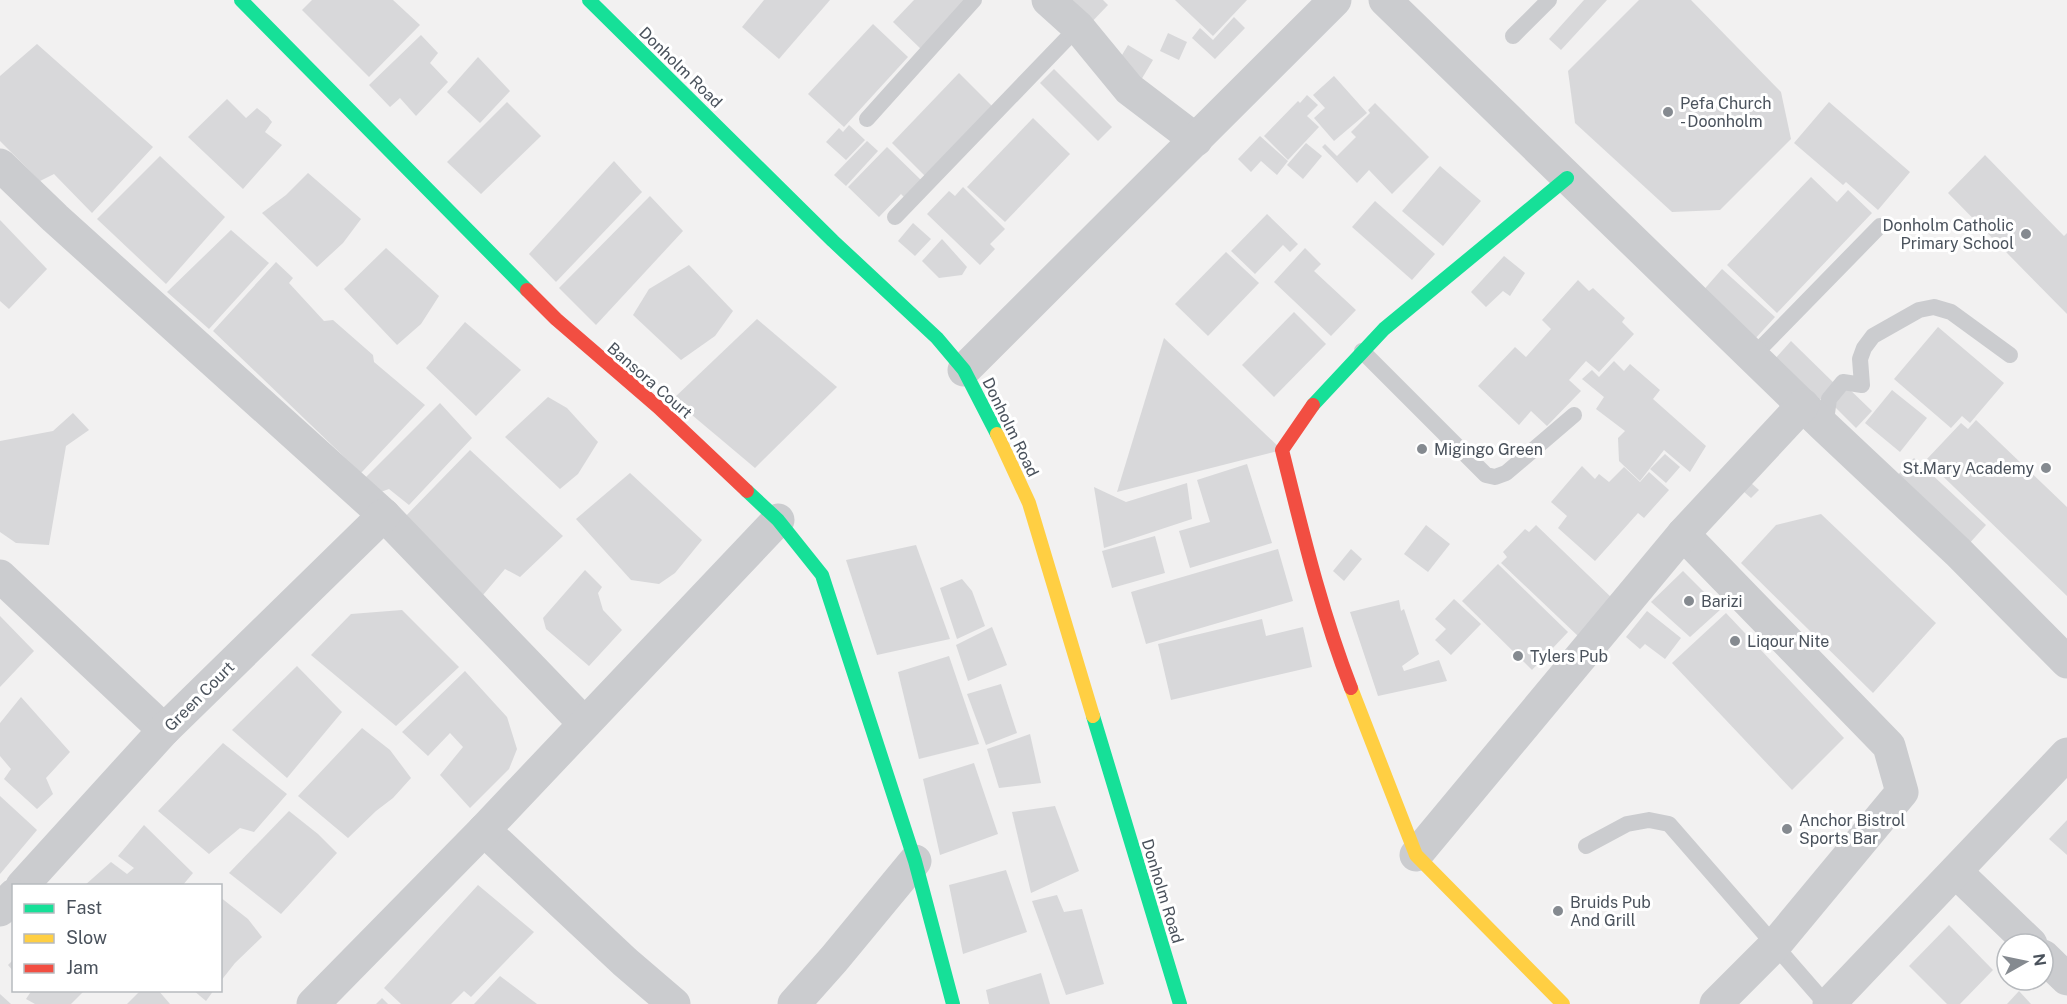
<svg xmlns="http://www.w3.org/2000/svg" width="2067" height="1004" viewBox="0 0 2067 1004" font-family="'Public Sans',sans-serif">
<rect width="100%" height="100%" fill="#f2f1f1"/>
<g fill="#d8d8da">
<polygon points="312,0 393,0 420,25 369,77 302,10"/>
<polygon points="764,0 830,0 779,59 742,27"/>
<polygon points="914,0 970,0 923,51 893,22"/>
<polygon points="1053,0 1103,0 1108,5 1085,29"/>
<polygon points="1175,0 1247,0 1213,36"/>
<polygon points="1584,0 1607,0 1561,50 1549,39"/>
<polygon points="1639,0 1691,0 1781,92 1791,139 1720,210 1672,212 1575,123 1568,71"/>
<polygon points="1234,17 1245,28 1215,59 1192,38 1200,28 1213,40"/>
<polygon points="873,24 908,57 844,127 808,94"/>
<polygon points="1168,33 1187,42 1179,60 1160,51"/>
<polygon points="421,35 438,53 430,63 448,82 416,116 400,98 390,107 369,85"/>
<polygon points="37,44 153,147 92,213 54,174 40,181 0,141 0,76"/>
<polygon points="1128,45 1153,60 1141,80 1116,65"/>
<polygon points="478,57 510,91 480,123 447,92"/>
<polygon points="1054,69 1112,127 1098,141 1040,83"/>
<polygon points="959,73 993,107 926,177 892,143"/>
<polygon points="1334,76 1367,113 1334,141 1314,118 1325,108 1313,95"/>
<polygon points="1307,95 1318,105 1307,116 1319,127 1288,160 1264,136 1298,101 1300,103"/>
<polygon points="227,99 246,118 257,108 268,117 272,122 265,132 282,145 243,189 188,137"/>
<polygon points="507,102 541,136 481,194 447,162"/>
<polygon points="1829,102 1910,172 1878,210 1846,182 1843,185 1794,143"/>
<polygon points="1375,103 1429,157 1392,194 1369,170 1357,183 1322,147 1325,144 1337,156 1356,137 1351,132 1370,113 1368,110"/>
<polygon points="1033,118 1070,154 1005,222 967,187"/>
<polygon points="849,125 865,140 846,160 826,142 839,128 843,132"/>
<polygon points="1260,136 1288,161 1277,175 1261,161 1251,172 1238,159"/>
<polygon points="867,141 878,151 846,186 834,175"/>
<polygon points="1306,143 1322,156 1303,179 1287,165"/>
<polygon points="887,147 923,182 906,199 901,194 879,217 848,187"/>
<polygon points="1985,155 2064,236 2067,233 2067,314 1948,193"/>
<polygon points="160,156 225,217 166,284 97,219"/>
<polygon points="614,161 642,192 556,282 529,254"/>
<polygon points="1440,166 1481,201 1443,246 1402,211"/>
<polygon points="308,173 361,219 343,243 317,267 262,213 286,195"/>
<polygon points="1811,177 1837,202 1848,190 1872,213 1777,313 1727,265"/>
<polygon points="963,187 1005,229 990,244 995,249 980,265 927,214 949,191 955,196"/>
<polygon points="650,196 683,231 596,325 559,288"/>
<polygon points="1375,201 1435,254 1412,280 1352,227"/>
<polygon points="1267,214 1298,244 1290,252 1283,245 1255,274 1231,251"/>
<polygon points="0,220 47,269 9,309 0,301"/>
<polygon points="913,223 931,239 915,256 898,241"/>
<polygon points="231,230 269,263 209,329 167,292"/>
<polygon points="942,239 967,267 962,275 939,278 922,261"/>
<polygon points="386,248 439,296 421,324 397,345 344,289"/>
<polygon points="1305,248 1321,264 1314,271 1356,310 1331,336 1274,282"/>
<polygon points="1226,252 1259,283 1208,336 1175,304"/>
<polygon points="1504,256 1525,273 1510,296 1503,291 1486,307 1471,292"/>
<polygon points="276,262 293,278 289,283 324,321 333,320 373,355 374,362 425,405 361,473 213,331"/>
<polygon points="689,265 733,311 715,336 681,360 633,315 649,289"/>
<polygon points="1722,269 1775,317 1753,341 1701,293"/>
<polygon points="1578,280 1589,291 1593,288 1625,318 1622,322 1634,334 1599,372 1586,361 1569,380 1581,391 1547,426 1531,411 1519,425 1478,386 1515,347 1526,357 1551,329 1542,320"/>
<polygon points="1294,312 1326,344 1274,397 1242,365"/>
<polygon points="757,319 837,387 755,468 673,399"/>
<polygon points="465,322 521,370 476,416 426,368"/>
<polygon points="1938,327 2004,383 1970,423 1962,416 1951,428 1894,379"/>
<polygon points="1164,338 1282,450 1117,492"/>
<polygon points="1791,341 1838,387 1828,398 1815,400 1773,361"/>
<polygon points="1614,361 1624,371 1630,364 1660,390 1653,399 1706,446 1690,472 1664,450 1640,481 1619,461 1618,438 1625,431 1596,409 1604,397 1582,379 1592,370 1599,377"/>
<polygon points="1846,386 1872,411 1856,428 1830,402"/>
<polygon points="1892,390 1927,418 1900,452 1865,423"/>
<polygon points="548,397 567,408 598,442 578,474 560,489 505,437"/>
<polygon points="440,403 472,438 409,505 389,489 378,493 364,479"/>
<polygon points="73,413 89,430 66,446 49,545 16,543 0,532 0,441 53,431"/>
<polygon points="1976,420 2067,507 2067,596 1926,460 1961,423 1968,429"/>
<polygon points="470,450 563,536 520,577 505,569 483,595 401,521"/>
<polygon points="1665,454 1680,467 1666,483 1650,469"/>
<polygon points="1914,458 1986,525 1967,546 1895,478"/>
<polygon points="1247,464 1272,543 1190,568 1179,531 1210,522 1197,480"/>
<polygon points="1582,466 1595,479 1599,474 1609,482 1624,467 1640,482 1649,472 1669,490 1644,518 1638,513 1595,561 1558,528 1567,516 1551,502"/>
<polygon points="630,473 702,540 675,573 659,584 631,580 576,519"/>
<polygon points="1187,483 1192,519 1104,548 1094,487 1126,502"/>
<polygon points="1751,483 1759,490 1751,498 1743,491"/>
<polygon points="1821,514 1936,623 1873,693 1741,563 1776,525"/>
<polygon points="1426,525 1450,544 1428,572 1404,554"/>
<polygon points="1536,525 1613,599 1578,636 1501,563 1507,557 1503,552 1525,529 1529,532"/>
<polygon points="1155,536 1165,573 1112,588 1102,551"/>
<polygon points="916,545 950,639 877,655 846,560"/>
<polygon points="1278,549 1293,601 1146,644 1131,592"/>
<polygon points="1351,549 1362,559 1344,581 1333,571"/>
<polygon points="1498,564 1568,632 1532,670 1462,601"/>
<polygon points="585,570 602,587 598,593 603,610 622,630 589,666 546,629 543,618"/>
<polygon points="1683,571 1721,609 1690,637 1651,602"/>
<polygon points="962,579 972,591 985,626 957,639 940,588"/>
<polygon points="1454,599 1481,624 1451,655 1435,640 1446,629 1435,619"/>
<polygon points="1399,600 1401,611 1404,609 1419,654 1402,666 1404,671 1439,660 1447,681 1378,696 1350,612"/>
<polygon points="402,610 459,667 396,726 311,655 351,614"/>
<polygon points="1647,611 1681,638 1665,659 1645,644 1640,649 1626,637"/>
<polygon points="1726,613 1844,738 1792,790 1672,663"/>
<polygon points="0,616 34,651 0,687"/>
<polygon points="1262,619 1266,636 1303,627 1312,667 1171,700 1158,644"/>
<polygon points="992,627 1007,665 968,681 956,645"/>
<polygon points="949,656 979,744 919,759 898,672"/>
<polygon points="297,666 342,712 287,778 232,730"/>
<polygon points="465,671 507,717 517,749 509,769 470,808 440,775 463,747 450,733 428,756 402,732"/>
<polygon points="1001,684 1017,733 986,745 967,694"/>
<polygon points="21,697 70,752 46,778 53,794 37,809 4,779 11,769 0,756 0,723"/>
<polygon points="362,728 390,750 411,778 393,798 376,811 348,838 298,796"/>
<polygon points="1030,734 1041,783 999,788 987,749"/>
<polygon points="223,743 287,794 254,832 240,828 209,854 158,811"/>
<polygon points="974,763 998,834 940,855 923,779"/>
<polygon points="0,796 37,830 0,874"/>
<polygon points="1055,806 1079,871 1031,893 1012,812"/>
<polygon points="289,811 318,834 337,853 281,914 229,873"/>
<polygon points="2067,820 2067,855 2049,839"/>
<polygon points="144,825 193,873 182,886 84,886 111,862 127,874 134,868 118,856"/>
<polygon points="1006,870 1027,932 963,954 949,885"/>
<polygon points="478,885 534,932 471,997 464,991 451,1004 401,1004 384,988"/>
<polygon points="1057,895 1064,912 1082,909 1104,984 1066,995 1032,901"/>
<polygon points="220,897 248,919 262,937 235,963 220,982"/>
<polygon points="1949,925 1993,970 1960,1004 1947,1004 1909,966"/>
<polygon points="14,959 14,972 8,965"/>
<polygon points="1041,973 1050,1004 989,1004 986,990"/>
<polygon points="500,976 537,1004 474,1004"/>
<polygon points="32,990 85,990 71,1004 35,1004 26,999"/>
<polygon points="141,990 158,990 170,1004 127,1004"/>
<polygon points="193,990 214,990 206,1001"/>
<polygon points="2019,991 2031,1004 2007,1004"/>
<polygon points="0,994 11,1004 0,1004"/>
<polygon points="382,998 388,1004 376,1004"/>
</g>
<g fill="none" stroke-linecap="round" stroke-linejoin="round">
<g stroke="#cbcccf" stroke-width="16">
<polyline points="1513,36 1549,0"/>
<polyline points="867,119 974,0"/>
<polyline points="895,217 1078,27"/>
<polyline points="1362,351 1486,475 1495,477 1506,473 1574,415"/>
<polyline points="1752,357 1880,226"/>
<polyline points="1825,427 1829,399 1843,382 1862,385 1860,359 1864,348 1873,336 1919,310 1934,307 1951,312 2010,355"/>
<polyline points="1586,846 1627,824 1649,820 1669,824 1826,1004"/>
</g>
<g stroke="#cbcccf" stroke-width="33">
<polyline points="1048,0 1078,27 1129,89 1196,140"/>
<polyline points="1385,0 1825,427 1958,552 2067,662"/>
<polyline points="0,165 55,218 384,515 584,723"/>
<polyline points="964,370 1335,0"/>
<polyline points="1683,534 1889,746 1902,792 1775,945 1716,1004"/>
<polyline points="0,576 164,730"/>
<polyline points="484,830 625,962 674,1004"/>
<polyline points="1416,855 1683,534 1803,405"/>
<polyline points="1956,872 2031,944"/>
<polyline points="22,886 164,730 384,515"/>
<polyline points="0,910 14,895"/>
<polyline points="2043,956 2067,979"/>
<polyline points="313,1004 484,830 778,520"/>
<polyline points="794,1004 834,959 915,861"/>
<polyline points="1829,1004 2067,754"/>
</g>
<g stroke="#16e098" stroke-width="14">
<polyline points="241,0 527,290"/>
<polyline points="589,0 833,241 937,338 964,370 997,434"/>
<polyline points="1313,405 1384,329 1567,178"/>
<polyline points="747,491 778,520 822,575 915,861 953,1004"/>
<polyline points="1093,716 1180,1004"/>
</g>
<g stroke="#ffcf43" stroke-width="14">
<polyline points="997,434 1029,503 1093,716"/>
<polyline points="1351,688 1416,855 1563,1004"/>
</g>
<g stroke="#f24e42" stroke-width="14">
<polyline points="527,290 556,319 658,407 747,491"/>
<path d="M 1313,405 L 1282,450 C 1302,530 1321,611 1351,688"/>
</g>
</g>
<g fill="#858a90" stroke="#fff" stroke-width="2">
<circle cx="1668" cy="112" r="6"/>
<circle cx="2026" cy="234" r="6"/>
<circle cx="1422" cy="449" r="6"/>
<circle cx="2046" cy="468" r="6"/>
<circle cx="1689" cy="601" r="6"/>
<circle cx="1735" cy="641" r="6"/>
<circle cx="1518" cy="656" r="6"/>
<circle cx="1787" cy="829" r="6"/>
<circle cx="1558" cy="911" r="6"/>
</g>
<g text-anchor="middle" stroke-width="6" stroke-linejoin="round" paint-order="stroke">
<g font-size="16" fill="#4a525c" stroke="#fff">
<text transform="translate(681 67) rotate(44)" y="6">Donholm Road</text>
<text transform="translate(650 380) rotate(41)" y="6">Bansora Court</text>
<text transform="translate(1011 427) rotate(64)" y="6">Donholm Road</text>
<text transform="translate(199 696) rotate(-45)" y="6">Green Court</text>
<text transform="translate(1163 891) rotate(73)" y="6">Donholm Road</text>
</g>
<g font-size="16" fill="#4a525c" stroke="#fff" text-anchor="start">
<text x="1680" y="109">Pefa Church<tspan x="1680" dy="18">- Doonholm</tspan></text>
<text x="2014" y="231" text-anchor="end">Donholm Catholic<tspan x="2014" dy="18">Primary School</tspan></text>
<text x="1434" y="455">Migingo Green</text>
<text x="2034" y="474" text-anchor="end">St.Mary Academy</text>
<text x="1701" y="607">Barizi</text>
<text x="1747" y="647">Liqour Nite</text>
<text x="1530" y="662">Tylers Pub</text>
<text x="1799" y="826">Anchor Bistrol<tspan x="1799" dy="18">Sports Bar</tspan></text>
<text x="1570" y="908">Bruids Pub<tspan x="1570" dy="18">And Grill</tspan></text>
</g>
</g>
<rect x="12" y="884" width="210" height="108" fill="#ffffff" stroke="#b7babe" stroke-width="1.5"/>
<rect x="24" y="904" width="30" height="9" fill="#16e098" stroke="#b7babe" stroke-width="1.5"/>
<text x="66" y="914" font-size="18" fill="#4a525c">Fast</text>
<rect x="24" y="934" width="30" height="9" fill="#ffcf43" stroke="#b7babe" stroke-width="1.5"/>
<text x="66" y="944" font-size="18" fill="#4a525c">Slow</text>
<rect x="24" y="964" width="30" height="9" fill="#f24e42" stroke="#b7babe" stroke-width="1.5"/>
<text x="66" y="974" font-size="18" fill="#4a525c">Jam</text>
<g transform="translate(2025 962) rotate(81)"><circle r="28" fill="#ffffff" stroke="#b7babe" stroke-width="1.5"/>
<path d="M0-4.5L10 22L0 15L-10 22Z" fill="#858a90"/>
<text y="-9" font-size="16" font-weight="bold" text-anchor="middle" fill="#4a525c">N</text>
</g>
</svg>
